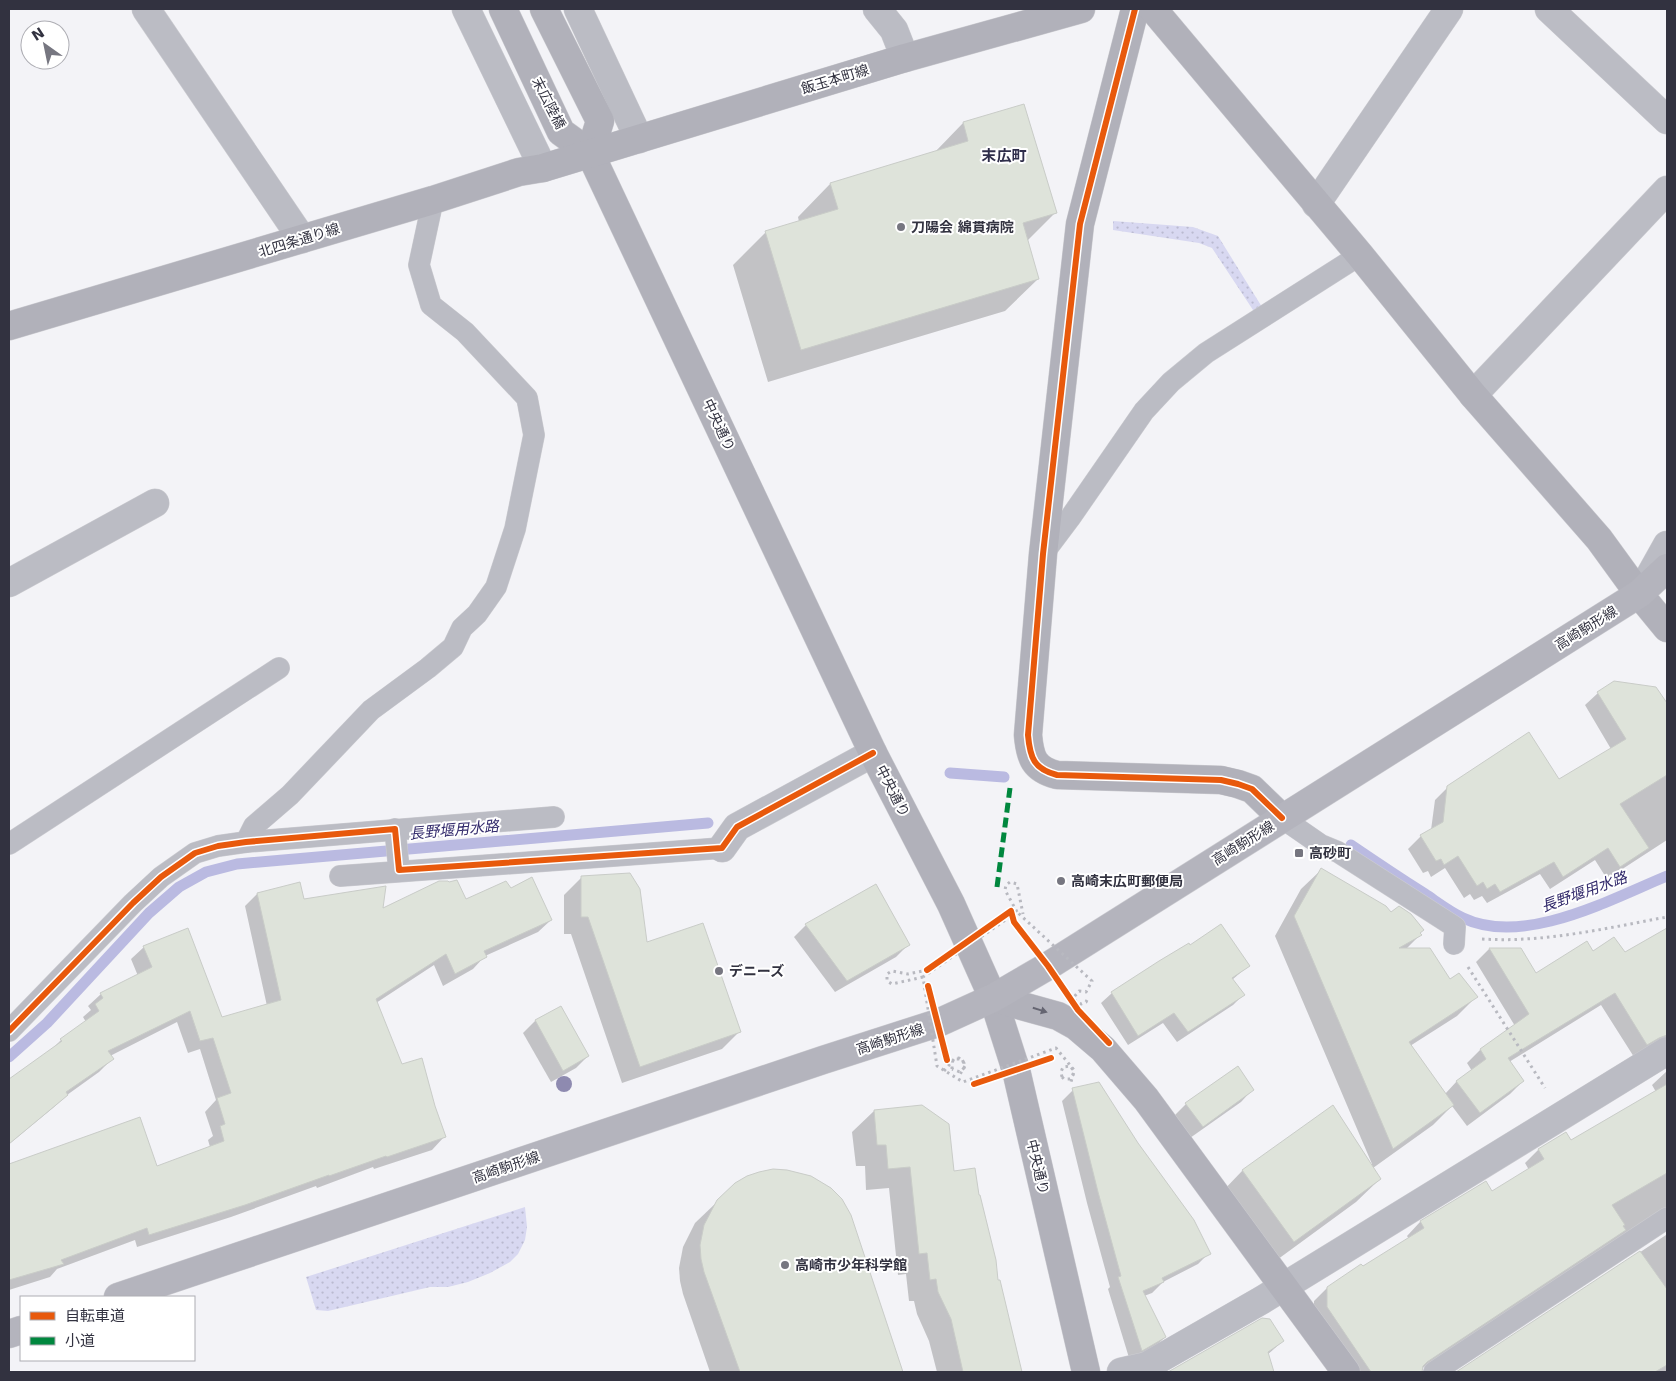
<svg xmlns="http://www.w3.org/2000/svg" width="1676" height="1381" viewBox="0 0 1676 1381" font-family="'DejaVu Sans','Noto Sans JP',sans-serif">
<defs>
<pattern id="green-dots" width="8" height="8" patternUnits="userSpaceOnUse" patternTransform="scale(1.25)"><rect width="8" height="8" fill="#d8d8f1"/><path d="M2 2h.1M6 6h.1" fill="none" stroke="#babad0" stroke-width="1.8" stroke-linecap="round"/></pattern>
</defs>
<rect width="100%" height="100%" fill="#f3f3f7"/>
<g fill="url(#green-dots)">
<polygon points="1113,221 1193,227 1218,236 1262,307 1255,313 1212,248 1199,243 1113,230"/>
<polygon points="525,1207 527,1227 525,1240 518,1254 510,1262 490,1273 468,1282 448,1287 430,1287 328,1311 316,1310 306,1277"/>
</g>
<g fill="#0003">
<polygon points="963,123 1055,213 1027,241 1038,279 1005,311 768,382 733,265 766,232 799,222 798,217 830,184 934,153"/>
<polygon points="1655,688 1667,705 1667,840 1607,879 1595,860 1550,889 1540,874 1487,903 1482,896 1474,900 1470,894 1464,898 1445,868 1431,877 1428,871 1423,873 1408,849 1421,836 1431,830 1435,800 1448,787 1558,781 1611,749 1585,705 1598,693"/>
<polygon points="1321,870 1419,933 1420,935 1406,949 1449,981 1476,997 1457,1016 1410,1046 1445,1094 1457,1081 1472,1071 1467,1063 1480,1050 1515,1026 1476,962 1489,949 1520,949 1536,975 1593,953 1624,953 1654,937 1667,937 1667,1056 1634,1057 1601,1005 1509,1062 1523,1081 1510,1094 1467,1126 1452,1106 1433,1125 1373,1168 1380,1179 1356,1202 1270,1265 1219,1195 1242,1171 1333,1107 1370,1164 1372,1164 1275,936 1301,889"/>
<polygon points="581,878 646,944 739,1032 722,1049 622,1083 571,934 564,934 564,895"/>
<polygon points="510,890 551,920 538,932 485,956 473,969 443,986 434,965 376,1003 401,1065 434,1106 444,1137 432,1150 374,1169 373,1167 317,1188 316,1186 231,1217 137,1247 135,1240 57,1269 50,1277 9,1290 9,1165 139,1118 156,1168 210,1147 208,1140 213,1136 205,1112 216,1100 200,1049 188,1053 177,1022 110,1056 112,1059 99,1072 67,1095 54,1107 9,1144 9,1081 51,1050 61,1040 86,1022 83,1017 91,1010 88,1006 101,994 138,976 131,959 144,947 222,1019 267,1006 245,906 257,894 381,910 465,901"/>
<polygon points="806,925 908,945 896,957 835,992 794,937"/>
<polygon points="1248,966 1232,980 1243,995 1233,1005 1177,1042 1163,1023 1128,1045 1101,1003 1112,993"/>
<polygon points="561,1007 588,1056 576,1068 551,1082 523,1033 535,1021"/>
<polygon points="1667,1071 1667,1372 1459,1372 1666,1235 1667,1232 1665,1225 1646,1220 1421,1369 1420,1372 1349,1372 1314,1320 1314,1301 1327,1288 1409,1239 1407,1236 1420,1222 1485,1182 1491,1193 1529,1170 1525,1163 1538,1150 1565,1133 1571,1141 1656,1092 1652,1085"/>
<polygon points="1253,1089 1241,1102 1190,1138 1174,1116 1186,1104"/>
<polygon points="1073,1090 1209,1253 1198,1264 1163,1282 1152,1293 1144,1296 1165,1337 1154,1348 1130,1361 1108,1289 1110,1287 1087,1203 1062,1101"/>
<polygon points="874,1111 953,1172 978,1196 997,1282 1020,1371 1022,1372 937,1372 929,1341 917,1314 914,1301 909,1301 906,1274 898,1275 889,1188 866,1190 865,1166 856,1166 852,1132"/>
<polygon points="718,1201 850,1215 902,1372 710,1372 683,1294 680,1281 679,1268 683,1247 695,1223"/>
<polygon points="1263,1319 1283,1341 1267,1355 1272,1372 1170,1372"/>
</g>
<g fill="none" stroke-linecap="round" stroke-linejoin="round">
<g stroke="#babae1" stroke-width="11">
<polyline points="950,773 1004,777"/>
<path d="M 1351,845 C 1376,862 1400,878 1425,894 C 1437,902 1450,912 1463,918 C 1524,947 1611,899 1667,876"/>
<polyline points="9,1057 47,1023 149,913 179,887 206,872 237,864 708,823"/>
</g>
</g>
<g fill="#dee3da" stroke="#c9ccc8">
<polygon points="1024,104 1057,213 1023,223 1039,279 801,350 765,231 838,209 830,183 968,141 963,122"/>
<polygon points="1614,681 1656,687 1667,703 1667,775 1620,804 1649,848 1620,867 1608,848 1563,877 1554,862 1500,892 1495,884 1487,889 1483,882 1477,886 1458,856 1444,865 1441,859 1436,861 1420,835 1443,822 1447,786 1529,732 1559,779 1626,739 1597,692"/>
<polygon points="1321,868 1386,906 1391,912 1399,906 1411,914 1424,930 1420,933 1422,935 1399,948 1430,948 1450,979 1459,973 1478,997 1409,1042 1454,1105 1393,1149 1294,916"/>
<polygon points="630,873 640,889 647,942 703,923 741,1032 640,1067 588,917 581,917 581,876"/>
<polygon points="532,877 552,920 484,951 487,957 455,974 446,954 376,999 402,1064 422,1058 435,1106 446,1137 387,1157 386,1156 329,1176 329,1175 245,1205 149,1235 147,1228 61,1260 64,1264 9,1280 9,1164 140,1117 157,1166 224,1141 220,1126 225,1124 217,1098 231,1093 213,1038 200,1041 190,1011 108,1051 114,1059 66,1092 68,1095 9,1144 9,1079 62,1041 60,1039 99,1011 95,1004 103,998 100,993 152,967 143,946 188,928 222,1017 281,1000 257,893 300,882 304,899 386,886 383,908 439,881 448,881 449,882 457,880 466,899 506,881 511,888"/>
<polygon points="876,884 910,945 847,981 805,924"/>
<polygon points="1221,924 1250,966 1232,978 1245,995 1188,1032 1174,1013 1138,1036 1111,992 1159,961 1189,943 1190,945"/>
<polygon points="1667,928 1667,1035 1659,1038 1647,1045 1615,993 1508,1058 1524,1081 1480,1113 1456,1081 1486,1059 1480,1049 1529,1014 1489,948 1521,948 1536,973 1587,941 1593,951 1614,937 1625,952"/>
<polygon points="561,1006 589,1056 563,1071 535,1020"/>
<polygon points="1238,1066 1254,1090 1203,1127 1185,1103"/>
<polygon points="1099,1082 1138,1143 1194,1220 1211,1254 1162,1278 1164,1282 1143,1291 1166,1337 1142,1351 1118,1277 1121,1276 1098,1192 1072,1088"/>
<polygon points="1667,1084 1667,1173 1612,1205 1625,1225 1623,1226 1626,1230 1427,1362 1423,1366 1422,1372 1371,1372 1327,1307 1327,1287 1361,1264 1363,1266 1424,1228 1420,1221 1486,1181 1492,1191 1544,1159 1538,1149 1566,1132 1571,1140"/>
<polygon points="922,1105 949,1124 954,1171 975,1168 979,1195 980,1195 996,1260 998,1280 1000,1280 1022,1372 963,1372 951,1319 938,1292 936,1279 930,1280 927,1253 919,1254 910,1167 888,1169 886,1145 877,1145 874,1110"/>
<polygon points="1333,1105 1381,1179 1294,1242 1242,1170"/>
<polygon points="773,1169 787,1170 811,1176 831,1188 842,1199 851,1215 903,1372 740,1372 704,1272 701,1259 700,1245 704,1225 717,1200 735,1183 747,1176 759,1172"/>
<polygon points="1640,1251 1667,1289 1667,1365 1655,1372 1456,1372"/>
<polygon points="1262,1318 1270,1319 1284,1341 1268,1352 1274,1372 1168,1372"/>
</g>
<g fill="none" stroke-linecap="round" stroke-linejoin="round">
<g stroke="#cdcdd2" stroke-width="22">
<g id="lane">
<polyline points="1043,554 1070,518 1144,411 1171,382 1206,353 1360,255"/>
<polyline points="1282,818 1321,845 1338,852 1455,927 1454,944"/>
<polyline points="395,829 399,870"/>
<polyline points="246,842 254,826 290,795 371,710 428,668 453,647 462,628 477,614 496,587 515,529 534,435 527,398 465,332 431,305 419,265 433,200"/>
<polyline points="9,844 279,668"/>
<polyline points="340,876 722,848"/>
<polyline points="9,1031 133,903 161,877 195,853 218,846 246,842 554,817"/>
<polyline points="1434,1372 1667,1218"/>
</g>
</g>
<g stroke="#cdcdd2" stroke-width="29">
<g id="street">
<polyline points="146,9 302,239"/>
<polyline points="466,9 543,168"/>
<polyline points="578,9 639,139"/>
<polyline points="877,9 894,30 905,58"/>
<polyline points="1549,9 1667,120"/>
<polyline points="1316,204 1449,9"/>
<polyline points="1473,395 1667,190"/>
<polyline points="9,583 155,503"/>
<polyline points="1643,588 1667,545"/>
<polyline points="722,848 737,827 873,753"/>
<polyline points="1121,1372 1147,1366 1262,1300 1667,1051"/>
</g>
</g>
<g stroke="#cdcdd2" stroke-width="29">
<g id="secondary">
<polyline points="503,9 561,132 590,153 873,753 951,904 993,998 1016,1070 1086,1372"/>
<polyline points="544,9 600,121 590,153"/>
<path d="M 1135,9 L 1080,224 L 1043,554 L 1028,735 C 1030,758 1034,769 1057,775 L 1221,780 L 1238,784 L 1252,789 L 1282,818"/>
<polyline points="1153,9 1360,255 1473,395 1599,539 1639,594 1667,628"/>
<polyline points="9,326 433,200 519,172 543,168 905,58 1081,9"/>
<polyline points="993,998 1058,1016 1076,1026 1103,1049 1146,1099 1346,1372"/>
</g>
</g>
<g stroke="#cdcdd2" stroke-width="29">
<g id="primary">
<polyline points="118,1297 823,1060 938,1023 993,998 1048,966 1639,594 1667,568"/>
<polyline points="9,1334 21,1330"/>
</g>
</g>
<g stroke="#b8b9c0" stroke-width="3" stroke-dasharray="2.5 4" stroke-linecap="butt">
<polyline points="1017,912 1005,890 1006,885 1010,882 1017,884 1023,914"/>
<path d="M 1482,939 C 1544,943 1607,928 1667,917"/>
<polyline points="1468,967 1545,1088"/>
<polyline points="923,977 892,984 887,981 887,974 892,971 908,974 927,970"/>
<polyline points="952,1069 952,1062 955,1059 962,1059 965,1066 959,1076"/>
<polyline points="1062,1077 1061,1072 1063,1067 1070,1066 1074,1071 1071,1082"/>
</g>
<use href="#lane" stroke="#bbbcc4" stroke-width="21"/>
<use href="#street" stroke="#bbbcc4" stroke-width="28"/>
<use href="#secondary" stroke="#b1b1ba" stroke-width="28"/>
<use href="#primary" stroke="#b4b4bd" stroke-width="28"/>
<g stroke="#b8b9c0" stroke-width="3" stroke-dasharray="2.5 4" stroke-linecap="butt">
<polyline points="944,1071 954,1059 959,1058 964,1063 964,1068 960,1072 952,1069"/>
<polyline points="1062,1077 1064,1079 1070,1079 1073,1075 1074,1070 1056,1048 963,1082 937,1066 923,977 1017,912 1092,981 1086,992 1079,991 1074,997 1076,1002 1081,1004 1086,1002 1088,998"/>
</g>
<polyline stroke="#00873e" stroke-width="5" stroke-dasharray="10 5" stroke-linecap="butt" points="997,887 1010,788"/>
<g stroke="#fff" stroke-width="9">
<g id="cycleway">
<path d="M 1135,9 L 1080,224 L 1043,554 L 1028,735 C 1030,758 1034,769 1057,775 L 1221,780 L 1238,784 L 1252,789 L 1282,818"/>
<polyline points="927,970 1011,911 1014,922 1048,966 1078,1010 1109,1043"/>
<polyline points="928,986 947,1060"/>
<polyline points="9,1031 133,903 161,877 195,853 218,846 246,842 395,829 399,870 722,848 737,827 873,753"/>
<polyline points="974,1084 1051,1058"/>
</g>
</g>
<use href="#cycleway" stroke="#e8590c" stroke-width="6"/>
</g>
<circle fill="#8e8ab0" cx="564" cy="1084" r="8"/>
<defs><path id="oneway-solid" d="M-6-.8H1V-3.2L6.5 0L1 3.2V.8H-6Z" transform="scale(1.25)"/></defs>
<use fill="#656571" href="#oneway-solid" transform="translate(1040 1010) rotate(17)"/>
<g fill="#767680" stroke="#fff" stroke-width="2">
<circle cx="901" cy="227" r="5"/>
<rect x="1294" y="848" width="10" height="10" rx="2.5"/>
<circle cx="1061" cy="881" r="5"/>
<circle cx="719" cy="971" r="5"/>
<circle cx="785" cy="1265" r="5"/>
</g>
<g text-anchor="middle" stroke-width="4" stroke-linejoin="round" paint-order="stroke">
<g font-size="14" fill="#323240" stroke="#fff">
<text transform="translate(835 79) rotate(-17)" y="5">飯玉本町線</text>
<text transform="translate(549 103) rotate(63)" y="5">末広陸橋</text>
<text transform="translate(299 240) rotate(-17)" y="5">北四条通り線</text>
<text transform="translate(719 425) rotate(65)" y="5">中央通り</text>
<text transform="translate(1586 628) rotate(-32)" y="5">高崎駒形線</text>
<text transform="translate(893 791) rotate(63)" y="5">中央通り</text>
<text transform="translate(1243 843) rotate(-32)" y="5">高崎駒形線</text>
<text transform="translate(890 1039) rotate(-18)" y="5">高崎駒形線</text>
<text transform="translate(506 1167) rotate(-19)" y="5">高崎駒形線</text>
<text transform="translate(1038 1167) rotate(77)" y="5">中央通り</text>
</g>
<g font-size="14" font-weight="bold" fill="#323240" stroke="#fff" text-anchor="start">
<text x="911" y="232">刀陽会 綿貫病院</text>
<text x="1309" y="858">高砂町</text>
<text x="1071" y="886">高崎末広町郵便局</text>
<text x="729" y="976">デニーズ</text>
<text x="795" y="1270">高崎市少年科学館</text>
</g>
<g font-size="15" font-weight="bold" fill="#2f2e4a" stroke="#fff">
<text x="1004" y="161">末広町</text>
</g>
<g font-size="15" font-style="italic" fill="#332b6c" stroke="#fff">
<text transform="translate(454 830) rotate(-5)" y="5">長野堰用水路</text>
<text transform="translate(1584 892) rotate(-20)" y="5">長野堰用水路</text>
</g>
</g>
<rect width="1676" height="1381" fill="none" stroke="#323240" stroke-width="20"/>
<rect x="20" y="1296" width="175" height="65" fill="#ffffff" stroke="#adadb3"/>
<rect x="30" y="1312" width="25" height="8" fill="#e8590c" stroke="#adadb3"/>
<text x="65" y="1321" font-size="15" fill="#323240">自転車道</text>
<rect x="30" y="1337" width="25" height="8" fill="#00873e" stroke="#adadb3"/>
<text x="65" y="1346" font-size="15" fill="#323240">小道</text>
<g transform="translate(45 45) rotate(327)"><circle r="24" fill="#ffffff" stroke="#adadb3"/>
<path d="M0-4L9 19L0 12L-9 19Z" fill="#767680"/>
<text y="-8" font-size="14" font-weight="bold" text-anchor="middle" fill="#323240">N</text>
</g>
</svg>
